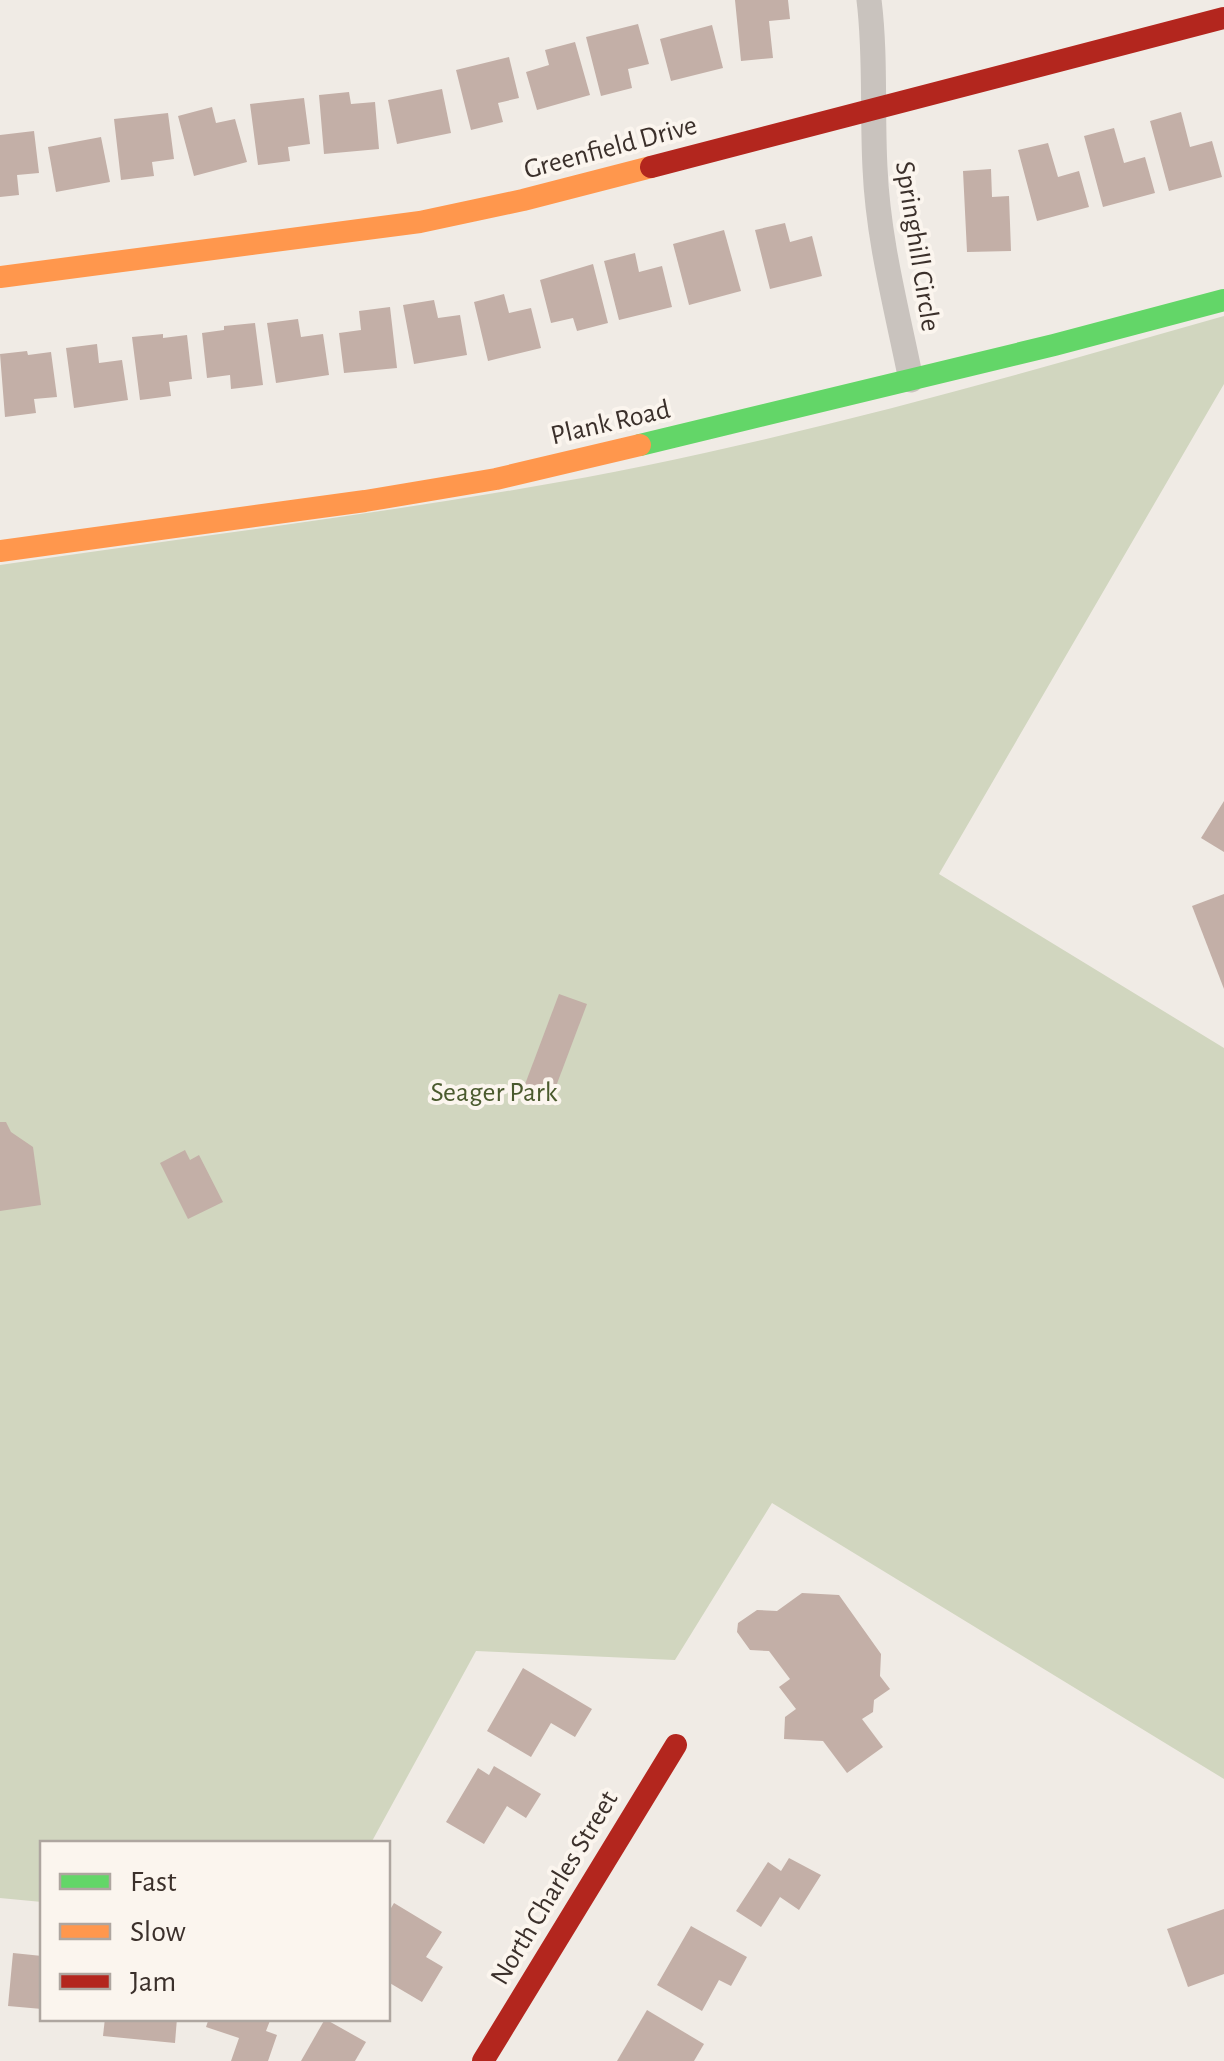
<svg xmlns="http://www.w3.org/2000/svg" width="1224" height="2061" viewBox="0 0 1224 2061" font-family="'Alegreya Sans',sans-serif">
<rect width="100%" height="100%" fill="#f0ebe5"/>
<path fill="#d1d6bf" d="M 1224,316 L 1224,384 L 939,874 L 1224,1048 L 1224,1779 L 772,1503 L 675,1660 L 476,1651 L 371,1843 L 42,1844 L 42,1902 L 0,1898 L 0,565 C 175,539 351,518 525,488 C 762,448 993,382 1224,316 Z"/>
<g fill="#c3afa7">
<polygon points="735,0 788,0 790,19 769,21 773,58 741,61"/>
<polygon points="638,24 649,64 628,69 632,88 601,96 586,37"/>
<polygon points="712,25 723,68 671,81 660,39"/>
<polygon points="575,42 590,95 537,110 526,72 549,65 545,50"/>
<polygon points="509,57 519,98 498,103 503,122 471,130 456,70"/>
<polygon points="442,89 451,133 397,144 388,100"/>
<polygon points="349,92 351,104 375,102 379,149 324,154 319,95"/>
<polygon points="304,98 310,144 288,147 290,161 258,165 250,104"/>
<polygon points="212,107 216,123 235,119 247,162 194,176 178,116"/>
<polygon points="1181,112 1190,147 1212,141 1222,177 1169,191 1150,121"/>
<polygon points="168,113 174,159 152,162 154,176 121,180 114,119"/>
<polygon points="1114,128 1124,163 1145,157 1155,193 1103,207 1084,136"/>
<polygon points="34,131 39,173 17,175 19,195 0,197 0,135"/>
<polygon points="101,137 110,182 56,192 48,147"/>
<polygon points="1048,143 1058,177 1079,171 1089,207 1037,221 1018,150"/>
<polygon points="991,169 992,197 1009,196 1011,251 967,252 963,171"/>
<polygon points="785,223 790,242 812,236 822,276 770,289 755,230"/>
<polygon points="724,230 741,291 689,305 673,244"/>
<polygon points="635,253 639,272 662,266 672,307 619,320 604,261"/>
<polygon points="593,264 608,323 577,331 573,318 551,323 540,280"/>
<polygon points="504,294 509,313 531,308 541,348 488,361 474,302"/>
<polygon points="434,300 438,318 460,315 467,355 414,364 403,305"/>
<polygon points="390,307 397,368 344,373 339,333 361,330 359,311"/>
<polygon points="298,319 301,337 323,334 329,375 276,383 267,323"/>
<polygon points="255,323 263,385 231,389 230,375 207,378 202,333 224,330 224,326"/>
<polygon points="163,334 163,338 187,335 192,379 169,382 171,396 140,400 132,337"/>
<polygon points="97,344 99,363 122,360 128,400 74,408 66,348"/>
<polygon points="27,351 28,355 51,352 57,397 34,399 36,413 5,417 0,354"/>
<polygon points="1224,801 1224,852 1201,838"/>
<polygon points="1224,894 1224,989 1192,906"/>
<polygon points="559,994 587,1004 552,1097 524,1087"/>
<polygon points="0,1122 6,1122 11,1132 33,1147 41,1205 0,1211"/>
<polygon points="185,1150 190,1160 199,1155 223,1202 188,1219 160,1163"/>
<polygon points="802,1593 839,1595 881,1654 880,1676 890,1689 874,1700 873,1712 862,1719 883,1747 847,1773 823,1741 784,1739 785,1717 796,1709 779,1687 790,1679 769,1651 750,1650 737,1632 738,1623 757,1610 777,1611"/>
<polygon points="523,1668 592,1709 575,1737 551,1723 531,1757 487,1731"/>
<polygon points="494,1766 541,1794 526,1818 507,1806 484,1844 446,1822 478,1768 489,1775"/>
<polygon points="789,1858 821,1875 799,1910 780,1897 761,1927 736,1911 768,1862 781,1871"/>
<polygon points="394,1903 442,1932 426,1957 443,1967 422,2002 388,1982 388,1913"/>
<polygon points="1224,1909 1224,1974 1188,1987 1167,1929"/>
<polygon points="691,1926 747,1957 731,1986 719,1980 702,2011 657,1985"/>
<polygon points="13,1953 42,1956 42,2009 8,2006"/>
<polygon points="647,2010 704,2044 694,2061 617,2061"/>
<polygon points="105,2018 177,2018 175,2043 103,2036"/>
<polygon points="209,2018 271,2018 266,2031 277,2035 268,2061 231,2061 239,2038 206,2027"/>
<polygon points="325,2019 366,2042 355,2061 301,2061"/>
</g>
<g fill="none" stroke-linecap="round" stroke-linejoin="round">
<path stroke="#c9c3be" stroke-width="25" d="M 869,0 C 876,56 872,112 875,168 C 878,240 897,310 911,380"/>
<polyline stroke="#63d668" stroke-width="22" points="640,445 1054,345 1224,300"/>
<g stroke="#ff974d" stroke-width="22">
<polyline points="0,277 420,222 523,200 651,167"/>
<polyline points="0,551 365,501 496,479 640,445"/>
</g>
<g stroke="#b3261e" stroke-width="22">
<polyline points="651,167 1224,18"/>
<polyline points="483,2061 676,1745"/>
</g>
</g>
<g text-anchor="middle" stroke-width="8" stroke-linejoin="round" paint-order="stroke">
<g font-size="28" fill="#3b302b" stroke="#fbf5ee">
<text transform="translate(610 146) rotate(-15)" y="10">Greenfield Drive</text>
<text transform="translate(919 246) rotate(81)" y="10">Springhill Circle</text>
<text transform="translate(610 421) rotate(-13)" y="10">Plank Road</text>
<text transform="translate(553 1887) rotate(-59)" y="10">North Charles Street</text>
</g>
<g font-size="28" fill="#4a5a2e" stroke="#fbf5ee">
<text x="494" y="1101">Seager Park</text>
</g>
</g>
<rect x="40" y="1841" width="350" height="180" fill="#fbf5ee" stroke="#aea6a0" stroke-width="2.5"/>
<rect x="60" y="1874" width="50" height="15" fill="#63d668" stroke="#aea6a0" stroke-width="2.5"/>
<text x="130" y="1891" font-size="30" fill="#3b302b">Fast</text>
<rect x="60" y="1924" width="50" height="15" fill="#ff974d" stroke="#aea6a0" stroke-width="2.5"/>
<text x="130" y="1941" font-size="30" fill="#3b302b">Slow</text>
<rect x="60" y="1974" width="50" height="15" fill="#b3261e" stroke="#aea6a0" stroke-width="2.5"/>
<text x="130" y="1991" font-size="30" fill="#3b302b">Jam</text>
</svg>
